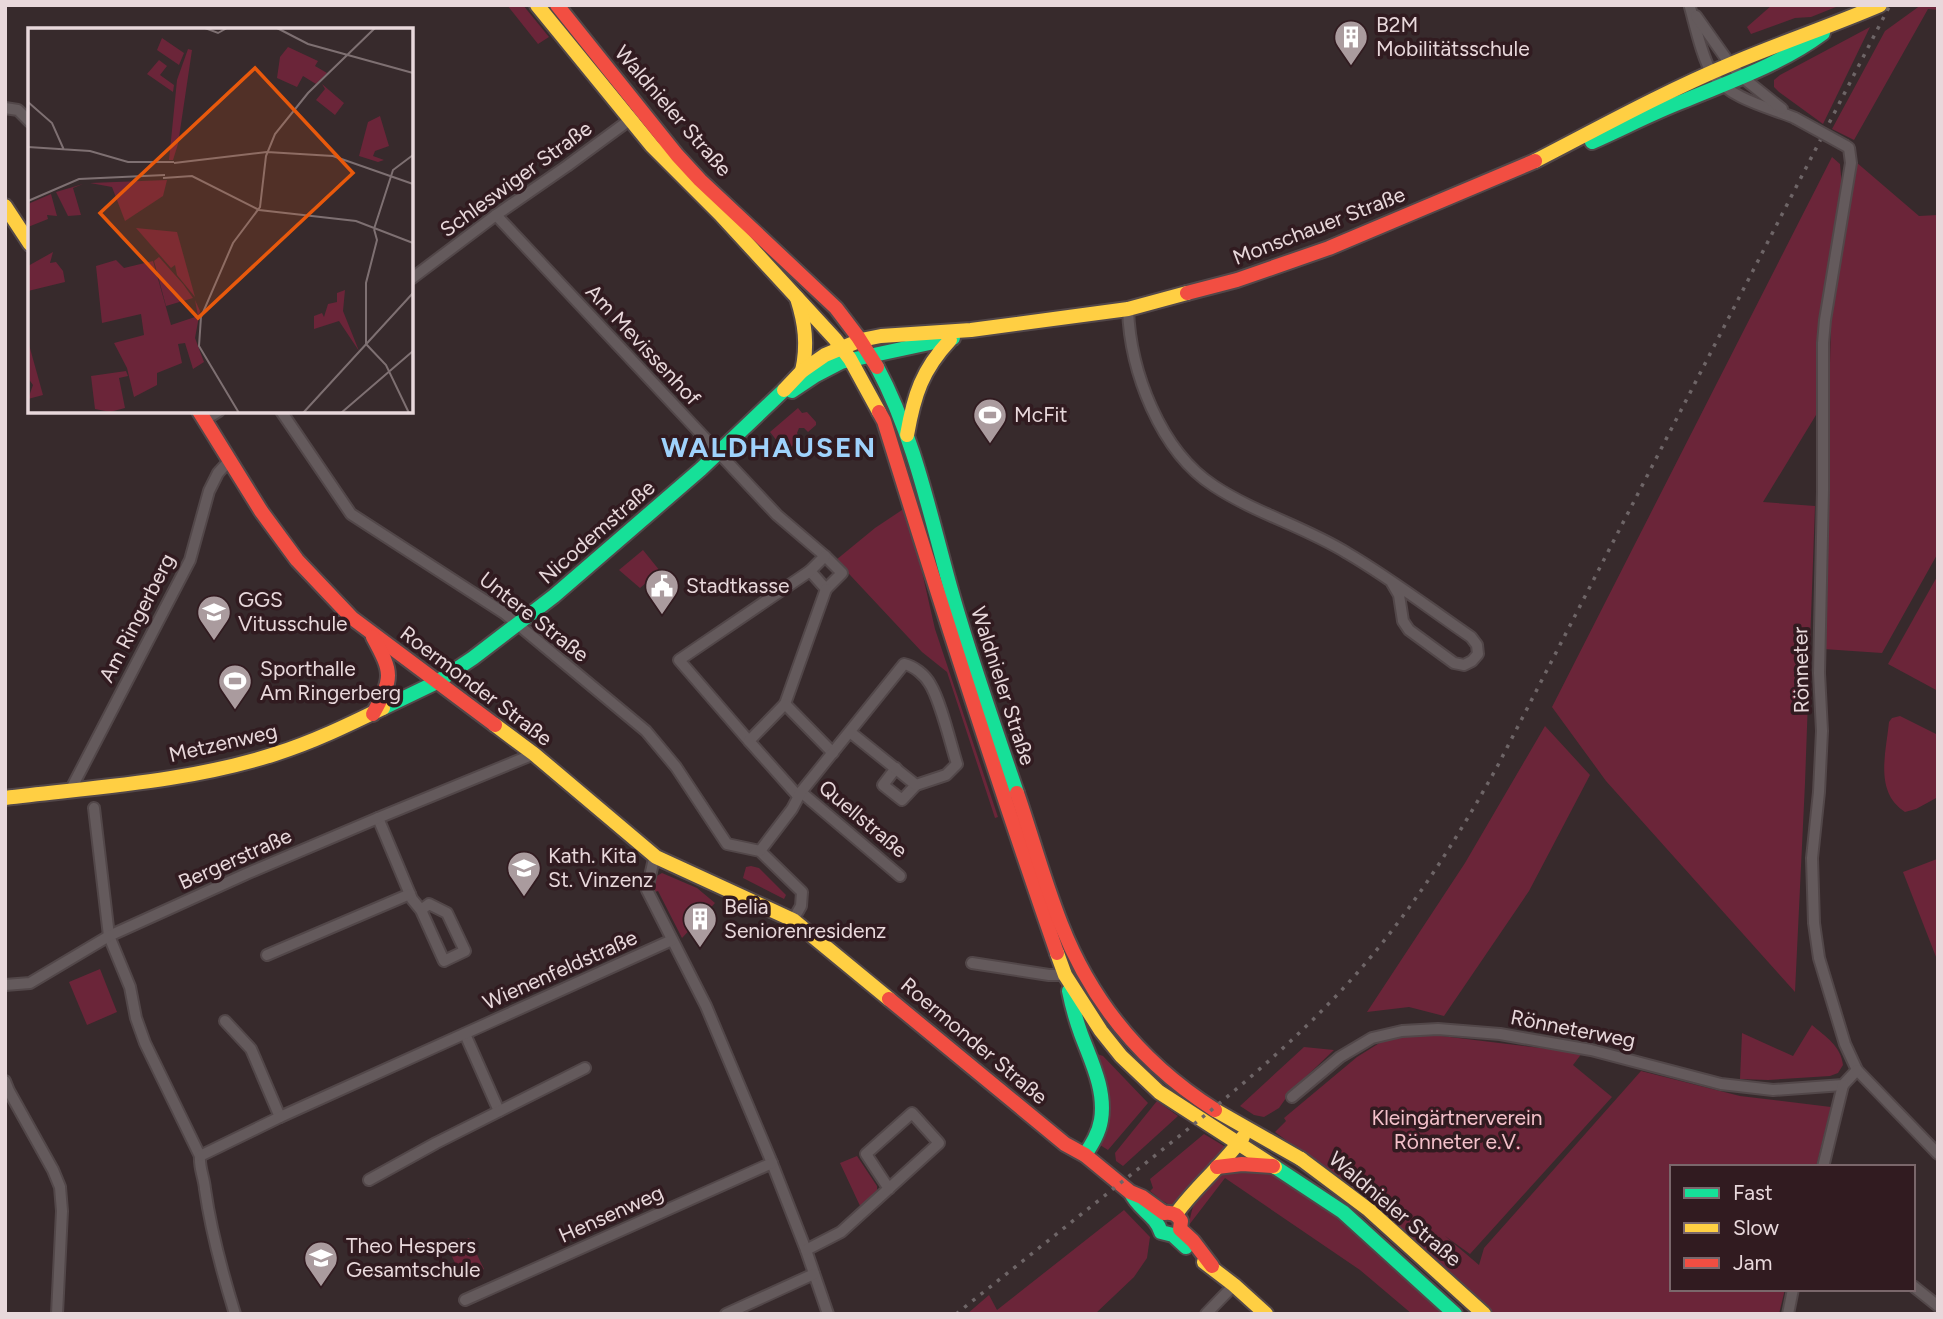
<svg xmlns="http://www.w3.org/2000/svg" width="1943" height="1319" viewBox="0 0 1943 1319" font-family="Figtree,sans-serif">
<rect width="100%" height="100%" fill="#372a2c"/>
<g fill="#6b2539">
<polygon points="507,5 523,5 549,37 538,44"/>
<polygon points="1772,5 1841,5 1811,17 1795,18 1751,34 1747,27"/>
<polygon points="1921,5 1938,5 1938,10 1928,9 1854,140 1832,129 1885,31"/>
<polygon points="1870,27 1823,124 1779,92 1774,87 1774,80 1780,75"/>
<polygon points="1832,157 1840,164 1842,187 1817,337 1816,415 1763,502 1815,506 1805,783 1795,992 1606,781 1552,707"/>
<polygon points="1856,162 1919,216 1938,215 1938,553 1882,653 1823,649 1831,322"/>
<polygon points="798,408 802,413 807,412 816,422 816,425 808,432 804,428 799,428 797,433 800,439 791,447 781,446 770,432"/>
<polygon points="905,508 920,563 935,629 998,817 995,818 947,672 922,652 836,560 875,528"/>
<polygon points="643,550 660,571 640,588 619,570"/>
<polygon points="1938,575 1938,691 1888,664"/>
<path d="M 1900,716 L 1938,735 L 1938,797 L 1916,809 L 1905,812 C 1874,792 1886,753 1889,722 L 1892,718 Z"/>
<polygon points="1545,726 1590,775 1529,891 1444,1016 1409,1007 1367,1012 1465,863"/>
<polygon points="1937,859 1938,861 1938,962 1903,872"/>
<polygon points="751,866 759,868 786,895 784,899 743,878 746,867"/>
<polygon points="662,873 697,888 715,903 682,938 658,891 655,892 653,885 655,877"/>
<polygon points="100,969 117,1012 87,1025 69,982"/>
<path d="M 1812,1025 C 1826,1037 1841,1046 1843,1065 L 1838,1073 L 1830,1076 L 1768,1080 L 1740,1079 L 1742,1033 L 1793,1056 Z"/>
<path d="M 1417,1033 L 1582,1053 L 1573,1065 L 1612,1097 L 1470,1254 L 1445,1236 L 1479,1265 L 1484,1248 L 1641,1071 L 1740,1096 L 1831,1107 L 1816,1167 L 1672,1167 L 1672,1289 L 1785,1289 L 1779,1314 L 1495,1314 C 1424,1250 1352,1189 1275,1132 L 1286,1121 L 1284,1118 L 1357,1057 L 1381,1042 Z"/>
<polygon points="1304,1047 1334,1050 1291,1091 1279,1108 1264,1117 1254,1115 1240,1106"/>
<polygon points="1097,1054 1103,1056 1148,1103 1108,1150 1100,1145 1110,1103 1107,1088"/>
<polygon points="1157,1101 1178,1116 1123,1166 1116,1161 1115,1153"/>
<polygon points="1204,1134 1229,1149 1175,1208 1161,1200 1150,1191 1153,1188 1150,1179"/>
<polygon points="857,1156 877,1186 877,1190 861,1208 840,1163"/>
<path d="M 1228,1170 L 1276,1174 L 1320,1204 L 1447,1314 L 1412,1314 L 1360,1270 L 1225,1178 L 1189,1225 C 1193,1199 1202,1179 1228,1170 Z"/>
<polygon points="1124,1210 1150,1237 1147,1258 1134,1277 1095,1314 967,1314 989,1295 997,1310"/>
<polygon points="469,1238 484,1269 463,1280 448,1248"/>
</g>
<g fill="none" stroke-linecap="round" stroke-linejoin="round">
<g stroke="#524749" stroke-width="14">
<g id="street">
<path d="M 1690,7 C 1695,25 1703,61 1713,75 C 1731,99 1768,107 1795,118"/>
<polyline points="1696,16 1730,64 1742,77 1782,109"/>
<polyline points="5,108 18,110 30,122"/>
<polyline points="1846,146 1849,148 1851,163 1825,320 1823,343 1823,491 1819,673 1822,731 1819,792 1812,858 1814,923 1819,958 1845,1044 1857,1070 1938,1154"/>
<polyline points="496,215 777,515 825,556 842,573 826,589 810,571"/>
<polyline points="411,279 496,215 567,166 635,116"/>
<path d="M 1128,309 C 1130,371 1160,451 1214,486 C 1255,513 1305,527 1347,553 C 1390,578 1430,609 1471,637 L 1477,645 L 1478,654 L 1472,661 L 1464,665 L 1454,663 L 1409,630 L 1403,621 L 1399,595 L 1392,583"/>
<polyline points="281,411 351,514 504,613 646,731 676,767 727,844 760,851 802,892 801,906 793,920"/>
<polyline points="206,419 219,411"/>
<polyline points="785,704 826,589"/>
<polyline points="749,741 679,660 810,571 825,556"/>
<polyline points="896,768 883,785 902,800 916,785"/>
<polyline points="70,791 190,560 209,491 218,473 229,461"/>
<polyline points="801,792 900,876"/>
<polyline points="798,796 749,741 785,704 833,753"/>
<path d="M 94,808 L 109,936 L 130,987 L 136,1018 L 145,1043 L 200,1156 C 199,1168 204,1177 205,1189 C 211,1232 222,1272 235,1314"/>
<polyline points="378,818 412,899 421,910 444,961 465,951 447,913 429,904 421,910"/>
<path d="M 760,851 L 792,809 L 801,792 L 904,664 C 914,666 925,675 930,684 C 941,702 950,742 957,764 L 946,775 L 916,785 L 850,732"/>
<polyline points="656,857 653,863 647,890 706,1006 772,1163 806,1250 828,1314"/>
<polyline points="267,955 410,894"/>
<polyline points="972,963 1049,975 1065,975"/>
<polyline points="5,985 30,983 109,936 246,874 378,818 534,754"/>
<polyline points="225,1021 251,1049 280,1117"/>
<polyline points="465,1034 499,1111"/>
<polyline points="5,1081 9,1091 53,1170 60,1187 62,1211 57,1314"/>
<polyline points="1292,1097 1340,1057 1372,1038 1402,1031 1438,1029 1500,1034 1591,1050 1721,1084 1773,1090 1843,1085 1857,1070"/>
<polyline points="200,1156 280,1117 672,940"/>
<polyline points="1823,1167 1843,1085"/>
<polyline points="369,1180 436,1143 585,1068"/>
<polyline points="806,1250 841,1232 939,1143 912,1113 866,1154 889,1189"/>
<polyline points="1913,1286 1938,1306"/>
<polyline points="465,1300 772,1163"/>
<polyline points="726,1314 814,1274"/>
<polyline points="1206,1314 1234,1285"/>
<polyline points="1788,1314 1793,1289"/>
</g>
</g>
<g stroke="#524749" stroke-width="18">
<g id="fast">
<path d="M 1592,142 C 1624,128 1654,112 1686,100 C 1734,80 1781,64 1823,33"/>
<path d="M 877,367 C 914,436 930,515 951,590 C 970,658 994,725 1017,793"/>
<polyline points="792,391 816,375 841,362 953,338"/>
<polyline points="383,708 437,682 473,658 554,596 701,469 784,390"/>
<path d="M 1069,991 C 1072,1006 1076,1020 1081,1034 C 1091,1061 1106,1090 1101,1120 C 1099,1133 1092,1144 1085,1155"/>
<polyline points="1275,1167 1343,1212 1455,1314"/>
<path d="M 1131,1193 C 1138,1209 1156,1215 1161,1232 L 1173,1235 L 1186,1247"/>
</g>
</g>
<g stroke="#524749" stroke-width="18">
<g id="slow">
<polyline points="537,5 652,146 720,214 835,339 850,359 879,412"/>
<path d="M 1535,161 C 1599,128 1664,92 1731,64 C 1780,43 1831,26 1880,5"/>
<polyline points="5,206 30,244"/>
<path d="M 797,298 C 805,323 808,345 802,371"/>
<polyline points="784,390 802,371 825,355 861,340 881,336 971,330 1128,309 1187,293"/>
<path d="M 907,435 C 914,395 922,370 950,340"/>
<polyline points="495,725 534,754 656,857 793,920 889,999"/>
<path d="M 5,798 C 95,787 188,782 275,754 C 313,742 348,725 383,708"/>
<polyline points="1057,953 1065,975 1101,1031 1121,1056 1159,1092 1275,1167"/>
<polyline points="1215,1110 1301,1159"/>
<polyline points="1301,1159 1369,1210 1484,1314"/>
<path d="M 1176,1214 C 1196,1186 1223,1165 1243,1137"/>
<polyline points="1204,1262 1234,1285 1266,1314"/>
</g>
</g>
<g stroke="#524749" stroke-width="18">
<g id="jam">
<polyline points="557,5 677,155 700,180 836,308 858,337 877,367"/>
<polyline points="1187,293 1237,280 1329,248 1535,161"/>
<polyline points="199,411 261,511 297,560 352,618 495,725"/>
<path d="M 879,412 L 884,421 C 939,599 996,777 1057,953"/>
<path d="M 373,637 C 393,674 393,677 373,714"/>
<path d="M 1017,793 C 1032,837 1044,881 1061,924 C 1092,1003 1144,1065 1215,1110"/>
<path d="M 889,999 L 1065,1144 L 1085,1155 L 1130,1192 L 1142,1197 L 1164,1213 C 1172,1212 1177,1214 1181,1221 L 1180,1229 L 1193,1241 L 1212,1266"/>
<polyline points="1217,1167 1242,1164 1273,1166"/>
</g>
</g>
<use href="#street" stroke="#645a5c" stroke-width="10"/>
<use href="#fast" stroke="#16e098" stroke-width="14"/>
<use href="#slow" stroke="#ffcf43" stroke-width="14"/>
<use href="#jam" stroke="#f24e42" stroke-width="14"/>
<path stroke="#6e6567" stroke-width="3.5" stroke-dasharray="3.5 7" stroke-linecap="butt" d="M 956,1314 C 1018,1265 1080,1215 1142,1166 C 1218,1105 1294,1045 1358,972 C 1413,909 1457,839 1497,767 L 1890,5"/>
<g stroke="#524749" stroke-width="14" stroke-linecap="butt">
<polyline id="street-bridge" points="1795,118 1846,146"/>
</g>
<use href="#street-bridge" stroke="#645a5c" stroke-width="10"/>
</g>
<defs>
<g id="building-pin" transform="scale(1.75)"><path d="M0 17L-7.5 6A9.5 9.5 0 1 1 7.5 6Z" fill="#aa9b9e" stroke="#311b20"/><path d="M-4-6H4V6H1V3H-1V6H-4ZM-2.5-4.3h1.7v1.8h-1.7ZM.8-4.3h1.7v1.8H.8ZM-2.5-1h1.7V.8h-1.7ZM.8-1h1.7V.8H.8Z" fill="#fff"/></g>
<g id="stadium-pin" transform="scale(1.75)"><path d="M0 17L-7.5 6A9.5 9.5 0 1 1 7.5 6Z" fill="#aa9b9e" stroke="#311b20"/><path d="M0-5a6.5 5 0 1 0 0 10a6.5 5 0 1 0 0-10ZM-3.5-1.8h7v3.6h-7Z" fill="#fff"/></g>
<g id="civic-pin" transform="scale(1.75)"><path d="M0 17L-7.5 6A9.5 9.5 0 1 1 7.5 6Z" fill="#aa9b9e" stroke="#311b20"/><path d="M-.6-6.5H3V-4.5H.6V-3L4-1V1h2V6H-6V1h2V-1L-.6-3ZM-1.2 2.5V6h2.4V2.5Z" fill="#fff"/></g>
<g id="school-pin" transform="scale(1.75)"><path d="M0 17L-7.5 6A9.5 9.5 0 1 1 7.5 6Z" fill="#aa9b9e" stroke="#311b20"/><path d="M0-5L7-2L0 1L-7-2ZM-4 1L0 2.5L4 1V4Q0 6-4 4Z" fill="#fff"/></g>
</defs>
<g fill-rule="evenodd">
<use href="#building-pin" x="1351" y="37"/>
<use href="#stadium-pin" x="990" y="415"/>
<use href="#civic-pin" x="662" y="586"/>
<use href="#school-pin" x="214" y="612"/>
<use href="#stadium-pin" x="235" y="681"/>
<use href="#school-pin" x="524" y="868"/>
<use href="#building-pin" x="700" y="919"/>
<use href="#school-pin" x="321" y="1258"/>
</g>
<g text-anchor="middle" stroke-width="7" stroke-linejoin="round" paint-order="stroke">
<g font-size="21" fill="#e8d8db" stroke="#311b20" text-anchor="start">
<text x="1376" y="32">B2M<tspan x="1376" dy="24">Mobilitätsschule</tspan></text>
<text x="1014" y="422">McFit</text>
<text x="686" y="593">Stadtkasse</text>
<text x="238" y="607">GGS<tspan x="238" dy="24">Vitusschule</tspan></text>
<text x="260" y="676">Sporthalle<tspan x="260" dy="24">Am Ringerberg</tspan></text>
<text x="548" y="863">Kath. Kita<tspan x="548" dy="24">St. Vinzenz</tspan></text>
<text x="724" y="914">Belia<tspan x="724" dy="24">Seniorenresidenz</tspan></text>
<text x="346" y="1253">Theo Hespers<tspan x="346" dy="24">Gesamtschule</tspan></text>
</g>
<g font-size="21" fill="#e8d8db" stroke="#311b20">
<text transform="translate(673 111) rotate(49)" y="7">Waldnieler Straße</text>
<text transform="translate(516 179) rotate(-36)" y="7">Schleswiger Straße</text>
<text transform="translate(1319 226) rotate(-21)" y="7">Monschauer Straße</text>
<text transform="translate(643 345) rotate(47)" y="7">Am Mevissenhof</text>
<text transform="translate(597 532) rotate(-41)" y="7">Nicodemstraße</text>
<text transform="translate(534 617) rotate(38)" y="7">Untere Straße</text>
<text transform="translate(137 618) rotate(-63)" y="7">Am Ringerberg</text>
<text transform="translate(1801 670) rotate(-91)" y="7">Rönneter</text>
<text transform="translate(476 686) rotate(37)" y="7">Roermonder Straße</text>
<text transform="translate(1003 686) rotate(72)" y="7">Waldnieler Straße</text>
<text transform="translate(223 743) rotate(-13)" y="7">Metzenweg</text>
<text transform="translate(863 819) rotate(40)" y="7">Quellstraße</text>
<text transform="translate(235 859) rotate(-24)" y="7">Bergerstraße</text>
<text transform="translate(560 970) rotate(-24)" y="7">Wienenfeldstraße</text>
<text transform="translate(1573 1029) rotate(11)" y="7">Rönneterweg</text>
<text transform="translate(974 1041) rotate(40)" y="7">Roermonder Straße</text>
<text transform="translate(1395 1209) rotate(40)" y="7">Waldnieler Straße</text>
<text transform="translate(611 1214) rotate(-24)" y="7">Hensenweg</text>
</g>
<g font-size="21" fill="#f4c1ca" stroke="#311b20">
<text x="1457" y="1125">Kleingärtnerverein<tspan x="1457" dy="24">Rönneter e.V.</tspan></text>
</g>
<g font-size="28" font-weight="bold" letter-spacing="2" fill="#9fd2fc" stroke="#311b20">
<text x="769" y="457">WALDHAUSEN</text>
</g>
</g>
<g transform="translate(28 28)">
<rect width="385" height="385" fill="#372a2c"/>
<path d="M 134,10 L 156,25 L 151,37 L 129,22 ZM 260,19 L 290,33 L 287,38 L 299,45 L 288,56 L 275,48 L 269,59 L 249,50 L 252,29 ZM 160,21 L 164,22 L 150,116 L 145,132 L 141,132 L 149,52 ZM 131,32 L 139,38 L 132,47 L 146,57 L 145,64 L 119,46 ZM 294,56 L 316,75 L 307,87 L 288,72 L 297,61 ZM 352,88 L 361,118 L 347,123 L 345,128 L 356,132 L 350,134 L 331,128 L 340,94 ZM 139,152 L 135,168 L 97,193 L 84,159 L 62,155 ZM 55,156 L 45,160 L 53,187 L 40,188 L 28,164 ZM 23,166 L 29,188 L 19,187 L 20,191 L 0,199 L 0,176 ZM 108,200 L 149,204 L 167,269 L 149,247 L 147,237 L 143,240 ZM 25,224 L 22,235 L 28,234 L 35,243 L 37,254 L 0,263 L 0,238 ZM 131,229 L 155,256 L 165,270 L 138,278 L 126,233 ZM 88,232 L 96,240 L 125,233 L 143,297 L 170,288 L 167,272 L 172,283 L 167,310 L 176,334 L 165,341 L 157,315 L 150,316 L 154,335 L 129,345 L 129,357 L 106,369 L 99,340 L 86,315 L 116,307 L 113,286 L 74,295 L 68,238 ZM 317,262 L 315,283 L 331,323 L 311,293 L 286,301 L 286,288 L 294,285 L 296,289 L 300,276 L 309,274 L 309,265 ZM 0,313 L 15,367 L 0,371 L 5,357 L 0,350 ZM 98,343 L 100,348 L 91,350 L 97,380 L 82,384 L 67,381 L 63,348 Z" fill="#6b2539"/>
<path fill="none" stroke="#7e7072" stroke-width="2" d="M 177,0 L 190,5 L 199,0M 249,0 L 280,16 L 385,45M 0,74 L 24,95 L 36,122M 0,119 L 62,123 L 100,134 L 146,134M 239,124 L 305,128 L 385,156M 146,135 L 239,124M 135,150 L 164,148 L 231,182 L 328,193 L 385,215M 0,173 L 51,151 L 137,147M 346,201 L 349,212 L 338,255 L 338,316 L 358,337 L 381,385M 346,201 L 365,142 L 385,127M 211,385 L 171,318 L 173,289 L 205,215 L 232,179 L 238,128 L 247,106 L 280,65 L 347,0M 275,385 L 385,265M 313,385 L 385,323"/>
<path fill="#e8590c" fill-opacity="0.15" stroke="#e8590c" stroke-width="3.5" d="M 227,40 L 325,145 L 170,290 L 72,185 Z"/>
<rect width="385" height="385" fill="none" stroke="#e8d8db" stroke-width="3.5"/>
</g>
<rect width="1943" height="1319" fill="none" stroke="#e8d8db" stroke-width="14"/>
<rect x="1670" y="1165" width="245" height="126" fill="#311b20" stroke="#7a676b" stroke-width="2"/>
<rect x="1684" y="1188" width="35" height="10" fill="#16e098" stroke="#7a676b" stroke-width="2"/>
<text x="1733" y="1200" font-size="21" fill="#e8d8db">Fast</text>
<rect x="1684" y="1223" width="35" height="10" fill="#ffcf43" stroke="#7a676b" stroke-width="2"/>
<text x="1733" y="1235" font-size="21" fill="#e8d8db">Slow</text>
<rect x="1684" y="1258" width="35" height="10" fill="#f24e42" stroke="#7a676b" stroke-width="2"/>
<text x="1733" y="1270" font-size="21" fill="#e8d8db">Jam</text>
</svg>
